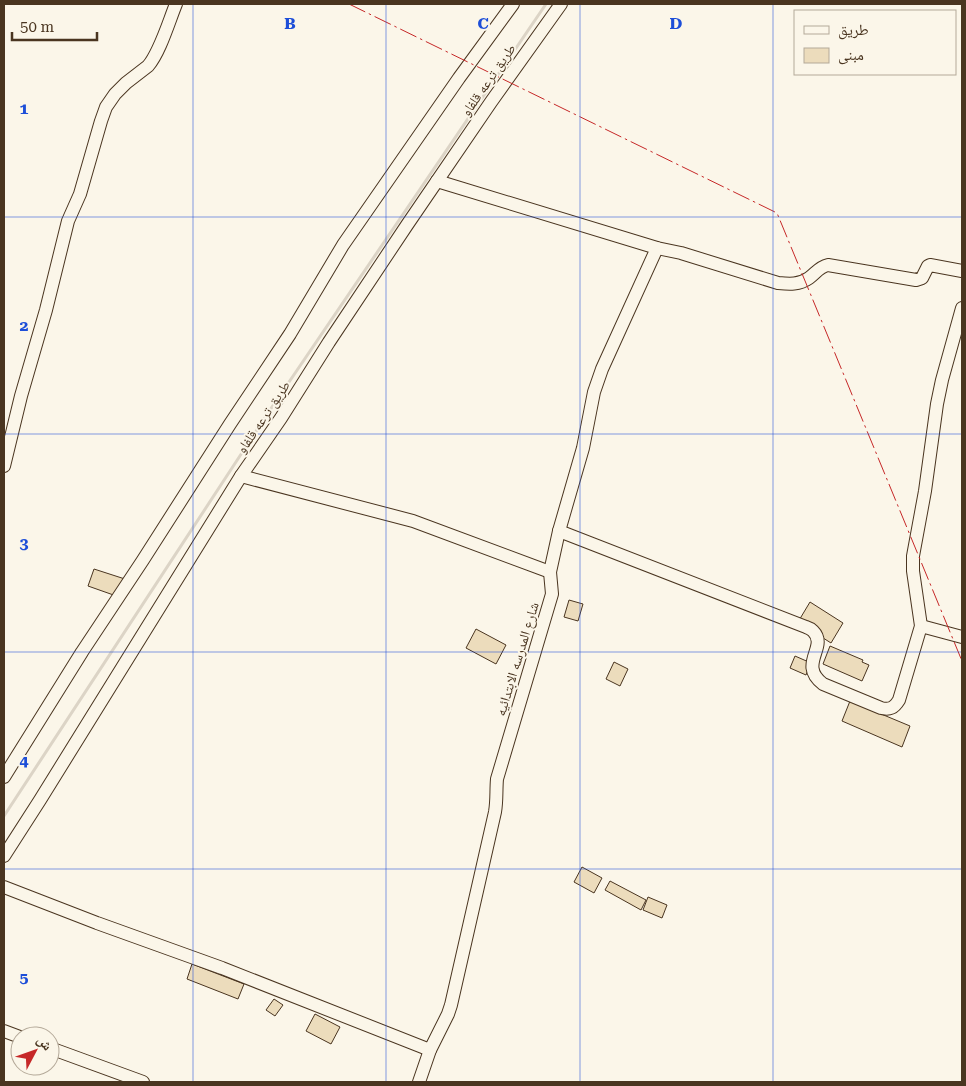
<svg xmlns="http://www.w3.org/2000/svg" width="966" height="1086" viewBox="0 0 966 1086" font-family="'Roboto Serif','Noto Naskh Arabic',serif">
<rect width="100%" height="100%" fill="#fbf6e9"/>
<g fill="none" stroke-linecap="round" stroke-linejoin="round">
<polyline stroke="#dcd4c6" stroke-width="3" points="4,816 270,410 546,4"/>
</g>
<g fill="#ecdcbc" stroke="#4a3520">
<polygon points="94,569 128,580 122,598 88,586"/>
<polygon points="569,600 583,604 578,621 564,617"/>
<polygon points="810,602 843,623 831,643 798,622"/>
<polygon points="476,629 506,645 496,664 466,648"/>
<polygon points="830,646 863,660 862,662 869,665 862,681 823,664"/>
<polygon points="795,656 811,663 806,675 790,668"/>
<polygon points="614,662 628,669 620,686 606,679"/>
<polygon points="850,701 910,726 902,747 842,721"/>
<polygon points="582,867 602,878 594,893 574,882"/>
<polygon points="610,881 646,900 641,910 605,890"/>
<polygon points="648,897 667,905 662,918 643,910"/>
<polygon points="192,964 244,984 238,999 187,979"/>
<polygon points="274,999 283,1005 275,1016 266,1010"/>
<polygon points="315,1014 340,1027 331,1044 306,1031"/>
</g>
<g fill="none" stroke-linecap="round" stroke-linejoin="round">
<g stroke="#4a3520" stroke-width="14">
<g id="minor">
<path d="M 437,181 L 657,248 L 681,253 L 778,283 C 789,284 799,285 809,278 C 816,273 819,267 828,265 L 916,280 L 922,278 L 928,266 L 930,265 L 962,271"/>
<path d="M 4,466 L 21,396 L 46,310 L 68,221 L 80,194 L 101,121 L 106,107 L 115,94 L 126,83 L 148,66 C 160,52 169,21 176,4"/>
<polyline points="241,476 413,521 550,572"/>
<path d="M 559,531 L 806,627 C 809,628 811,629 813,631 C 829,647 797,664 823,684 L 881,708 C 890,710 894,708 899,700 L 921,626 L 913,571 L 913,556 L 925,491 L 937,404 L 942,380 L 962,308"/>
<polyline points="921,626 962,637"/>
<polyline points="4,777 82,652 143,560 230,424 290,334 343,245 459,78 513,4"/>
<polyline points="4,856 40,800 241,476 281,418 329,342 407,225 491,102 561,4"/>
<polyline points="4,887 97,923 222,968 430,1050"/>
<polyline points="4,1031 20,1037"/>
<polyline points="50,1048 143,1082"/>
<path d="M 419,1082 L 430,1050 L 448,1014 L 451,1005 L 495,812 C 497,801 496,790 497,779 L 552,594 L 550,572 L 559,531 L 583,448 L 594,392 L 602,369 L 657,248"/>
</g>
</g>
<use href="#minor" stroke="#fbf6e9" stroke-width="12"/>
<polyline stroke="#c62828" stroke-width="1" stroke-dasharray="18 4 2.5 4" stroke-linecap="butt" points="349,4 777,213 962,661"/>
</g>
<path fill="none" stroke="#1d4ed8" stroke-width="1" stroke-opacity="0.55" d="M 193,4 L 193,1082M 386,4 L 386,1082M 580,4 L 580,1082M 773,4 L 773,1082M 4,217 L 962,217M 4,434 L 962,434M 4,652 L 962,652M 4,869 L 962,869"/>
<g text-anchor="middle" stroke-width="4" stroke-linejoin="round" paint-order="stroke">
<g font-size="14" fill="#4a3520" stroke="#fbf6e9">
<text transform="translate(488 80) rotate(-55)" y="5">طريق ترعه قلفاو</text>
<text transform="translate(263 417) rotate(-56)" y="5">طريق ترعه قلفاو</text>
<text transform="translate(517 659) rotate(-73)" y="5">شارع المدرسه الابتدائيه</text>
</g>
</g>
<g font-size="16" text-anchor="middle" font-weight="bold" fill="#1d4ed8" stroke="#fbf6e9" stroke-width="4" stroke-linejoin="round" paint-order="stroke">
<text x="290" y="29">B</text>
<text x="483" y="29">C</text>
<text x="676" y="29">D</text>
<text x="24" y="114">1</text>
<text x="24" y="331">2</text>
<text x="24" y="549">3</text>
<text x="24" y="766">4</text>
<text x="24" y="983">5</text>
</g>
<rect width="966" height="1086" fill="none" stroke="#4a3520" stroke-width="10"/>
<rect x="794" y="10" width="162" height="65" fill="#fbf6e9" stroke="#b4a999"/>
<rect x="804" y="26" width="25" height="8" fill="#fbf6e9" stroke="#b4a999"/>
<text x="838" y="35" font-size="15" fill="#4a3520">طريق</text>
<rect x="804" y="48" width="25" height="15" fill="#ecdcbc" stroke="#b4a999"/>
<text x="838" y="60" font-size="15" fill="#4a3520">مبنى</text>
<g transform="translate(35 1051) rotate(49)"><circle r="24" fill="#fbf6e9" stroke="#b4a999"/>
<path d="M0-4L9 19L0 12L-9 19Z" fill="#c62828"/>
<text y="-8" font-size="14" font-weight="bold" text-anchor="middle" fill="#4a3520">ش</text>
</g>
<path d="M12 32v8h85v-8" fill="none" stroke="#4a3520" stroke-width="2.5"/>
<text x="20" y="32" font-size="15" fill="#4a3520" stroke="#fbf6e9" stroke-width="4" paint-order="stroke">50 m</text>
</svg>
